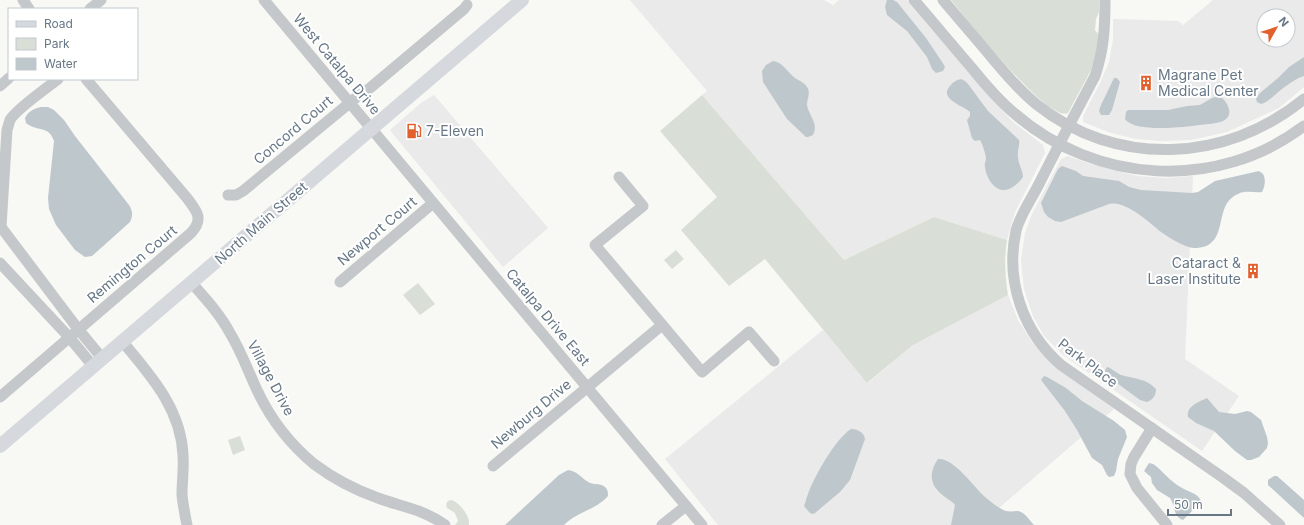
<svg xmlns="http://www.w3.org/2000/svg" width="1304" height="525" viewBox="0 0 1304 525" font-family="Inter,sans-serif">
<rect width="100%" height="100%" fill="#f8f8f5"/>
<g fill="#e9eae9" fill-rule="evenodd">
<polygon points="630,0 824,0 833,5 839,0 907,0 985,92 1013,122 1043,145 1045,153 1015,212 1007,240 934,217 844,260 702,95 707,91"/>
<path d="M 1213,0 L 1304,0 L 1304,87 L 1279,108 L 1227,132 L 1191,140 L 1161,141 L 1136,139 L 1111,133 L 1083,122 L 1083,116 L 1101,81 L 1109,62 L 1113,40 L 1113,19 L 1178,21 L 1183,25 ZM 1264,16 L 1288,16 L 1288,40 L 1264,40 Z"/>
<polygon points="434,95 548,228 503,267 393,134 390,130 421,103"/>
<polygon points="1068,156 1090,164 1137,176 1167,178 1193,176 1185,359 1239,396 1202,451 1063,355 1044,336 1033,316 1024,289 1021,260 1025,233 1032,214 1061,159"/>
<polygon points="1008,295 1018,320 1032,342 1053,365 1114,409 979,525 718,525 665,459 823,330 868,383 913,345"/>
</g>
<g fill="#d9dfd6">
<path d="M 951,0 L 1099,0 L 1099,12 L 1096,19 L 1095,30 L 1099,35 L 1095,59 L 1090,72 L 1068,113 C 1049,124 965,17 951,0 Z"/>
<path d="M 702,95 L 844,260 L 934,217 L 1007,240 C 1004,259 1005,276 1008,295 L 913,345 L 867,383 L 765,259 L 729,286 L 681,230 L 717,197 L 660,131 Z"/>
<polygon points="676,250 684,259 672,269 664,260"/>
<polygon points="418,283 435,304 420,315 403,295"/>
<polygon points="240,436 245,450 233,455 228,440"/>
<path d="M 452,500 C 460,504 470,515 469,525 L 455,525 L 458,521 L 455,513 L 447,508 L 446,504 L 448,501 Z"/>
</g>
<g fill="#bec7cc">
<polygon points="887,0 893,0 897,2 926,38 944,65 945,67 943,71 936,73 932,69 927,57 907,31 887,15 885,7"/>
<path d="M 1304,57 L 1304,76 C 1296,78 1289,84 1282,89 C 1275,94 1269,102 1261,104 L 1257,102 L 1256,98 L 1260,93 L 1278,78 L 1289,67 Z"/>
<path d="M 773,61 C 783,62 787,72 795,78 C 799,81 804,82 807,87 C 811,92 807,99 807,105 C 809,116 819,124 813,135 L 808,137 L 806,137 L 787,119 L 763,82 L 762,71 L 766,65 Z"/>
<polygon points="1114,78 1117,78 1120,82 1112,110 1109,115 1101,115 1099,111 1101,105"/>
<path d="M 961,79 L 965,81 L 968,84 L 988,111 L 1019,140 C 1020,146 1017,151 1018,157 C 1018,164 1023,170 1023,177 C 1019,183 1012,189 1005,190 C 994,191 986,177 985,167 C 984,164 986,161 986,158 C 985,152 983,145 980,140 L 975,141 L 972,138 L 967,120 L 970,116 L 970,112 C 964,106 938,99 950,86 C 953,82 956,80 961,79 Z"/>
<path d="M 1219,96 C 1226,99 1234,113 1226,119 C 1220,124 1207,124 1199,125 C 1185,127 1134,133 1125,119 L 1126,112 L 1128,110 L 1168,110 L 1187,106 L 1200,105 L 1212,98 Z"/>
<path d="M 41,107 L 48,107 L 54,110 L 64,120 L 75,136 L 129,205 C 133,212 133,215 130,222 L 92,256 L 85,257 L 75,250 L 56,225 L 49,209 L 48,198 L 54,141 C 49,125 37,132 26,123 L 25,118 C 29,111 33,109 41,107 Z"/>
<path d="M 1062,166 L 1076,171 L 1083,176 L 1119,181 L 1129,187 L 1141,190 L 1192,193 L 1198,192 L 1215,181 L 1259,171 L 1263,174 C 1266,179 1265,187 1262,192 C 1254,193 1245,190 1238,194 C 1211,205 1232,248 1194,248 C 1189,248 1184,245 1179,243 C 1173,240 1167,236 1161,232 C 1149,222 1125,200 1109,204 L 1061,222 L 1055,221 L 1048,217 L 1044,212 L 1041,203 L 1058,169 Z"/>
<path d="M 1107,367 C 1112,368 1116,373 1121,375 C 1134,379 1146,378 1156,389 C 1156,395 1153,400 1147,402 L 1140,400 L 1106,375 L 1104,372 Z"/>
<polygon points="1044,376 1047,377 1066,388 1082,401 1114,421 1125,430 1127,437 1118,459 1116,471 1114,476 1109,477 1107,475 1102,465 1092,458 1077,430 1065,411 1041,380"/>
<path d="M 1207,398 L 1219,412 L 1235,414 L 1247,411 L 1251,412 L 1261,420 L 1267,437 L 1268,443 L 1267,448 L 1259,457 L 1251,460 L 1247,460 L 1235,451 L 1214,431 L 1196,423 L 1188,417 C 1186,406 1199,402 1207,398 Z"/>
<path d="M 851,429 C 857,429 864,432 865,439 L 850,480 L 840,492 L 815,513 L 813,514 L 810,513 L 804,506 C 806,502 806,498 808,494 C 814,477 836,438 851,429 Z"/>
<path d="M 938,459 C 953,457 974,487 985,497 C 991,502 998,508 1006,511 C 1010,512 1014,511 1018,511 C 1025,512 1029,520 1034,525 L 951,525 L 955,505 C 952,501 949,500 945,497 C 931,487 927,475 938,459 Z"/>
<path d="M 1149,463 L 1153,464 L 1156,466 C 1165,474 1174,485 1186,490 C 1192,493 1198,494 1201,501 L 1200,503 L 1183,520 C 1173,517 1175,505 1170,498 L 1157,490 L 1152,483 L 1151,477 L 1144,471 Z"/>
<path d="M 568,470 C 578,471 582,479 590,483 C 596,485 600,483 605,487 C 608,490 608,492 608,496 C 596,510 576,512 564,525 L 505,525 L 559,475 Z"/>
<polygon points="1274,476 1277,476 1304,500 1304,518 1268,485 1268,480"/>
</g>
<g fill="none" stroke-linecap="round" stroke-linejoin="round">
<g stroke="#c4c8cb" stroke-width="11">
<polyline points="23,0 29,9"/>
<polyline points="264,0 702,525"/>
<path d="M 914,0 C 933,22 952,45 971,67 C 984,83 998,100 1014,113 C 1095,184 1217,192 1304,126"/>
<path d="M 943,0 C 958,18 973,35 988,53 C 1003,71 1018,89 1036,104 C 1116,168 1226,163 1304,99"/>
<path d="M 1105,0 C 1105,28 1104,49 1095,76 C 1076,112 1057,148 1039,184 C 1032,198 1019,217 1016,231 C 1005,281 1023,332 1061,365 L 1225,479 L 1244,493 L 1280,525"/>
<polyline points="90,9 101,0"/>
<polyline points="0,86 9,78"/>
<polyline points="619,177 643,206 595,245 702,372 749,332 774,361"/>
<polyline points="228,195 236,195 243,191 358,96 370,88 464,9 467,5"/>
<path d="M 1,227 L 7,130 C 8,127 9,123 10,120 C 16,109 47,88 58,79"/>
<polyline points="1,227 78,329 102,358"/>
<polyline points="0,263 69,337 93,366"/>
<path d="M 191,282 C 205,298 220,314 230,333 C 241,351 248,371 257,390 C 270,418 290,444 314,464 C 334,479 355,490 378,498 C 402,507 423,509 445,525"/>
<polyline points="340,282 433,203"/>
<path d="M 122,341 C 150,375 181,408 183,455 C 184,468 182,482 182,495 C 183,505 185,515 187,525"/>
<path d="M 0,397 L 191,233 C 204,219 197,211 187,198 L 86,79"/>
<polyline points="1152,428 1134,457 1131,464 1130,474 1137,488 1167,525"/>
<polyline points="493,466 662,325"/>
<polyline points="662,525 686,506"/>
</g>
<polyline stroke="#d5d9dd" stroke-width="14" points="0,446 522,0"/>
</g>
<defs>
<g id="building-bare" transform="scale(1.2)"><path d="M-4-6H4V6H1V3H-1V6H-4ZM-2.5-4.3h1.7v1.8h-1.7ZM.8-4.3h1.7v1.8H.8ZM-2.5-1h1.7V.8h-1.7ZM.8-1h1.7V.8H.8Z" fill="#e1602d" stroke="#fff" stroke-width="2.5" paint-order="stroke"/></g>
<g id="fuel-bare" transform="scale(1.2)"><path d="M-5.5-6h7V0h2V4h1.3V-2.5L3-4.5l.8-.8L6-3V5H2.5V1h-1V6h-7ZM-4.2-4.7v3.2H.2V-4.7Z" fill="#e1602d" stroke="#fff" stroke-width="2.5" paint-order="stroke"/></g>
</defs>
<g fill-rule="evenodd">
<use href="#building-bare" x="1146" y="83"/>
<use href="#fuel-bare" x="414" y="131"/>
<use href="#building-bare" x="1253" y="271"/>
</g>
<g text-anchor="middle" stroke-width="4" stroke-linejoin="round" paint-order="stroke">
<g font-size="14" fill="#677786" stroke="#fff">
<text transform="translate(337 64) rotate(50)" y="5">West Catalpa Drive</text>
<text transform="translate(293 130) rotate(-40)" y="5">Concord Court</text>
<text transform="translate(261 223) rotate(-41)" y="5">North Main Street</text>
<text transform="translate(377 231) rotate(-40)" y="5">Newport Court</text>
<text transform="translate(132 264) rotate(-40)" y="5">Remington Court</text>
<text transform="translate(548 317) rotate(50)" y="5">Catalpa Drive East</text>
<text transform="translate(1088 363) rotate(37)" y="5">Park Place</text>
<text transform="translate(271 378) rotate(62)" y="5">Village Drive</text>
<text transform="translate(531 414) rotate(-40)" y="5">Newburg Drive</text>
</g>
<g font-size="14" fill="#677786" stroke="#fff" text-anchor="start">
<text x="1158" y="80">Magrane Pet<tspan x="1158" dy="16">Medical Center</tspan></text>
<text x="426" y="136">7-Eleven</text>
<text x="1241" y="268" text-anchor="end">Cataract &amp;<tspan x="1241" dy="16">Laser Institute</tspan></text>
</g>
</g>
<rect x="8" y="8" width="130" height="72" fill="#ffffff" stroke="#c2c9cf"/>
<rect x="16" y="21" width="20" height="6" fill="#d5d9dd" stroke="#c2c9cf"/>
<text x="44" y="28" font-size="12" fill="#677786">Road</text>
<rect x="16" y="38" width="20" height="12" fill="#d9dfd6" stroke="#c2c9cf"/>
<text x="44" y="48" font-size="12" fill="#677786">Park</text>
<rect x="16" y="58" width="20" height="12" fill="#bec7cc" stroke="#c2c9cf"/>
<text x="44" y="68" font-size="12" fill="#677786">Water</text>
<g transform="translate(1276 28) rotate(51)"><circle r="19" fill="#ffffff" stroke="#c2c9cf"/>
<path d="M0-3L7 15L0 10L-7 15Z" fill="#e1602d"/>
<text y="-6" font-size="11" font-weight="bold" text-anchor="middle" fill="#677786">N</text>
</g>
<path d="M1168 509v6h63v-6" fill="none" stroke="#677786" stroke-width="2"/>
<text x="1174" y="509" font-size="12" fill="#677786" stroke="#ffffff" stroke-width="3" paint-order="stroke">50 m</text>
</svg>
